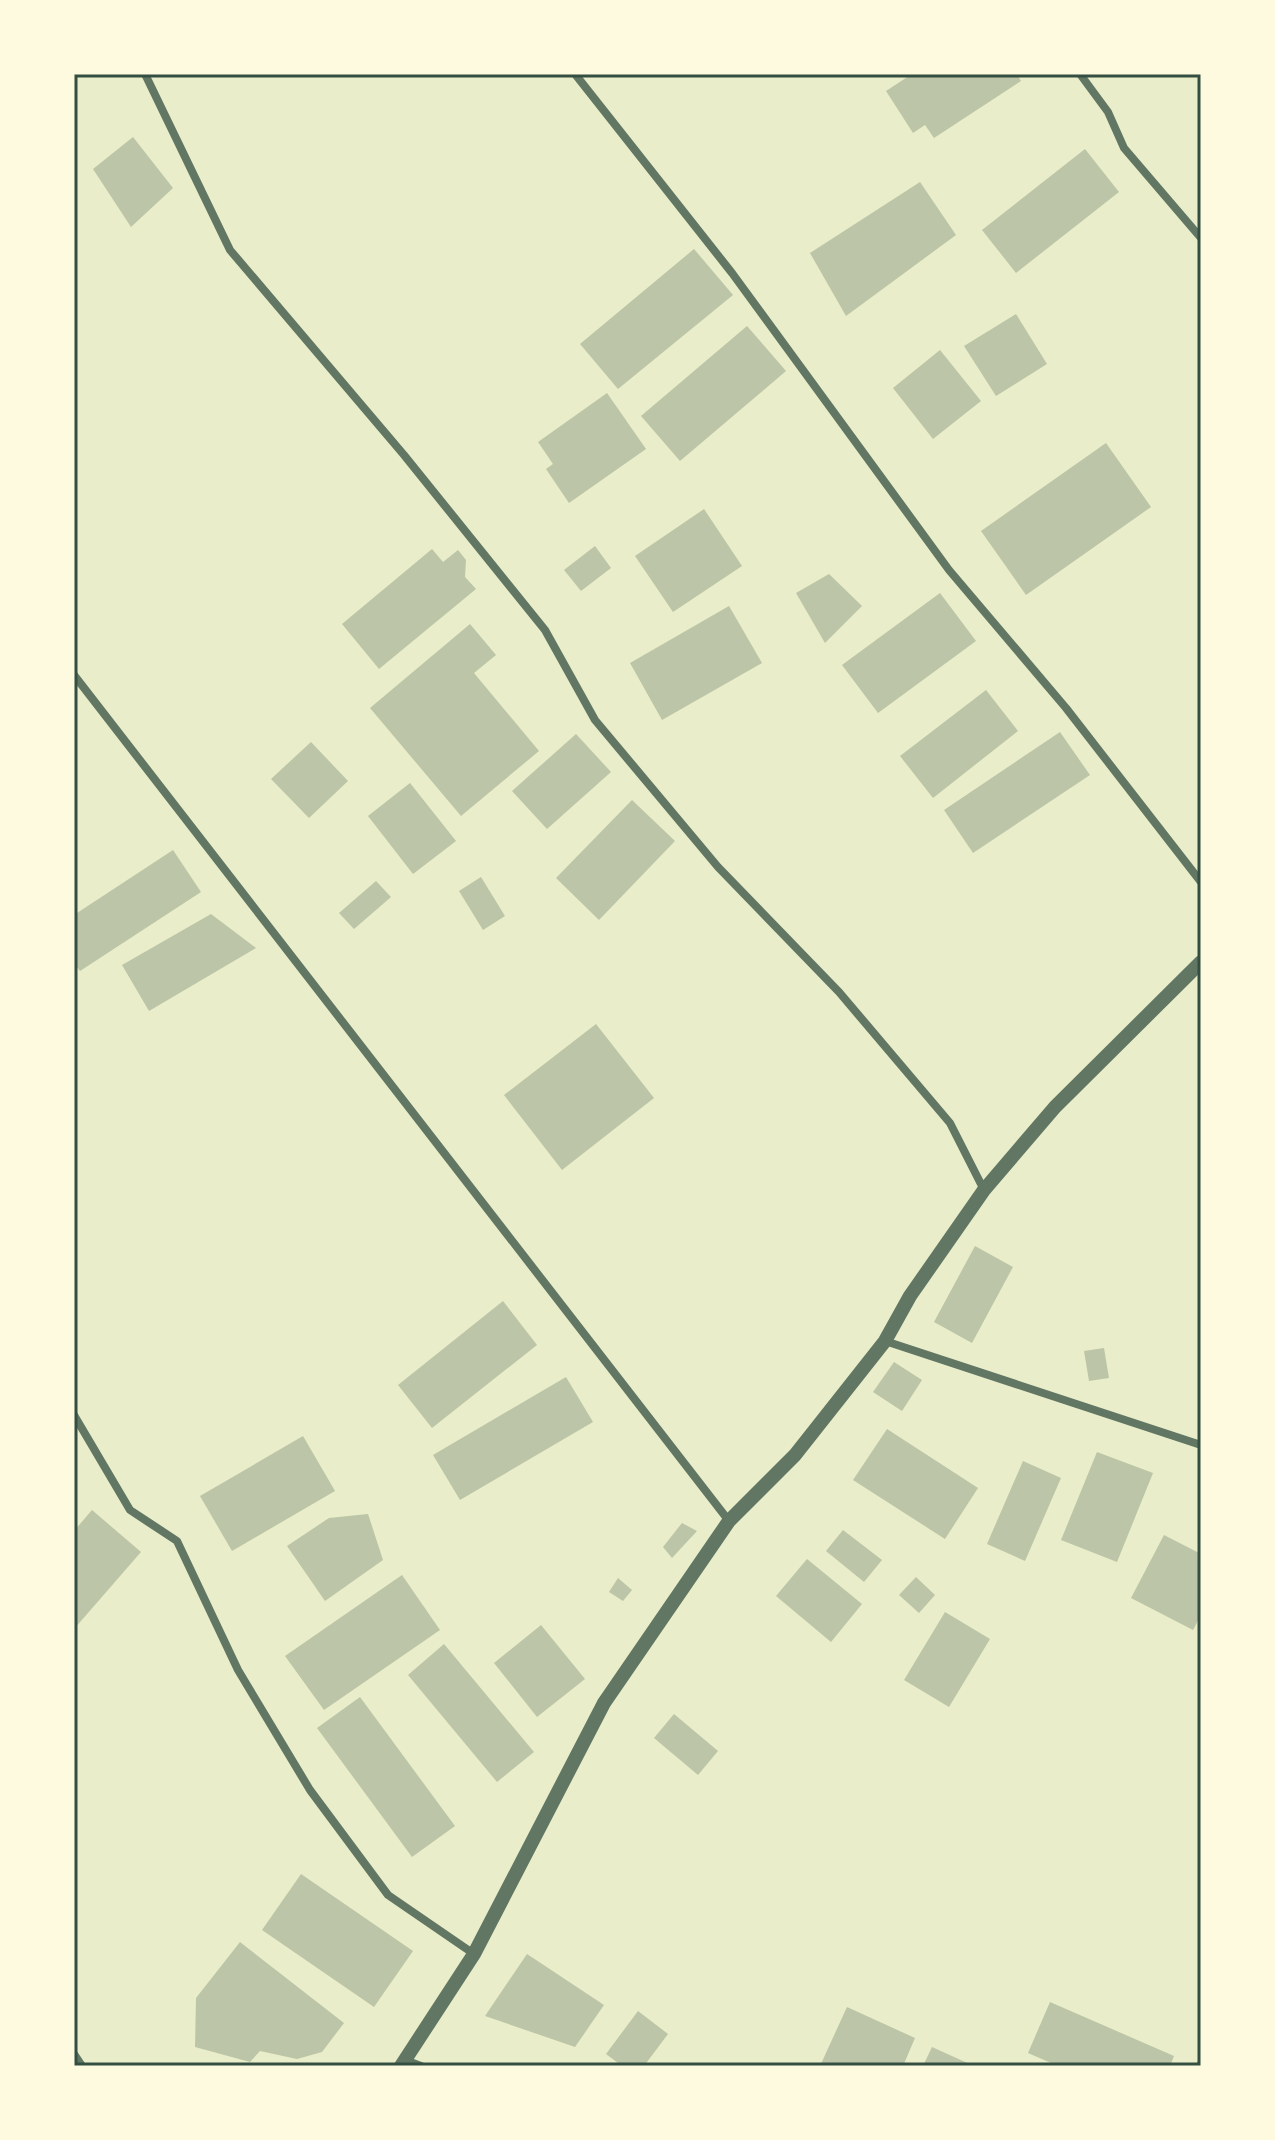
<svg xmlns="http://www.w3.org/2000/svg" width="1275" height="2140" viewBox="0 0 1275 2140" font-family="Figtree,sans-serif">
<rect width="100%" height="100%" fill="#e9edc9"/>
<g fill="#bcc5a7">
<polygon points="912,74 1017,74 1021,81 934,138 925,125 913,133 886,91"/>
<polygon points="133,137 173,188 131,227 93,169"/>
<polygon points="1085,149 1119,192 1016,273 982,230"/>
<polygon points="920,182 956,235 846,316 810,253"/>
<polygon points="694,249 733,295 618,389 580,344"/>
<polygon points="1016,314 1047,364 996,396 964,346"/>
<polygon points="747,326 786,371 680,461 641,416"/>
<polygon points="940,350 981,401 933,439 893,388"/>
<polygon points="607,393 646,449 569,503 546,469 553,464 538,442"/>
<polygon points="1106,443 1151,507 1026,595 981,531"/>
<polygon points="704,509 742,566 673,612 635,556"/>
<polygon points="595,546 611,568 581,591 564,570"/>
<polygon points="432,549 443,562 458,550 466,560 465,577 476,589 379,669 342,624"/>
<polygon points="829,574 862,606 825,643 796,593"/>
<polygon points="940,593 976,641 878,713 842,665"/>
<polygon points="729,606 762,663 662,720 630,663"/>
<polygon points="470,624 496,655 474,673 539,751 461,816 370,708"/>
<polygon points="986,690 1018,731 933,798 900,756"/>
<polygon points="1060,732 1090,775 973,853 944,810"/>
<polygon points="576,734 611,772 547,829 512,791"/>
<polygon points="311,742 348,781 309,818 271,779"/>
<polygon points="410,783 456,841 413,874 368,816"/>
<polygon points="632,800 675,841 599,920 556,878"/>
<polygon points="173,850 201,892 80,971 74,963 74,915"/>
<polygon points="481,877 505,916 483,930 459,891"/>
<polygon points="376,881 391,897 354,929 339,913"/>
<polygon points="211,914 256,948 149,1011 122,965"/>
<polygon points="596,1024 654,1098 562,1170 504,1095"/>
<polygon points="975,1246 1013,1267 972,1343 934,1322"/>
<polygon points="503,1301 537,1345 432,1428 398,1385"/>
<polygon points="1104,1348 1109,1378 1089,1381 1084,1351"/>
<polygon points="894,1362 922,1380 902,1411 873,1392"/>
<polygon points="566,1377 593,1422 460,1500 433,1455"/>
<polygon points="887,1429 978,1488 945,1539 853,1480"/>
<polygon points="303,1436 335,1491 232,1551 200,1496"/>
<polygon points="1097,1452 1153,1473 1117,1562 1061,1540"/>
<polygon points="1023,1461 1061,1478 1025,1561 987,1544"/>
<polygon points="92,1510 141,1552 74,1629 74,1531"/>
<polygon points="368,1514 383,1560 325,1601 287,1546 329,1518"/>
<polygon points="682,1523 697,1531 672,1558 663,1547"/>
<polygon points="843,1530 882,1560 864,1582 826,1551"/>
<polygon points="1164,1535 1201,1554 1201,1615 1193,1630 1131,1598"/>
<polygon points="807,1559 862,1604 831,1642 776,1596"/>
<polygon points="402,1575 440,1630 324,1710 285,1656"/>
<polygon points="916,1577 935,1595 919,1613 899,1595"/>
<polygon points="618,1578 632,1590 623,1601 609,1592"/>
<polygon points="945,1612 990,1639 949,1707 904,1680"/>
<polygon points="541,1625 585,1679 537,1717 494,1663"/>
<polygon points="444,1644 534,1752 497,1782 408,1675"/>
<polygon points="360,1697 455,1826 412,1857 317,1728"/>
<polygon points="674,1714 718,1751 698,1775 654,1738"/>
<polygon points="301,1874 413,1951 374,2007 262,1930"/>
<polygon points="240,1942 344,2023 322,2052 297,2059 260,2051 250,2062 195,2047 196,1998"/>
<polygon points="527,1954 604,2005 575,2047 485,2016"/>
<polygon points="1050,2002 1174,2056 1170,2066 1058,2066 1028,2053"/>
<polygon points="847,2007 915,2038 903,2066 820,2066"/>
<polygon points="638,2011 668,2034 644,2066 622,2066 606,2054"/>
<polygon points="932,2047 974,2066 923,2066"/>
</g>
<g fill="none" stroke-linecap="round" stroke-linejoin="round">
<g stroke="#617663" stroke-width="8">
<polyline points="145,74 230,250 404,455 545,630 595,720 718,867 839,992 950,1123 984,1190"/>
<polyline points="575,74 732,273 949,570 1066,708 1201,882"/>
<polyline points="1080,74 1108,112 1124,148 1201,238"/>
<polyline points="74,675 729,1521"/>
<polyline points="885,1341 1201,1445"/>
<polyline points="74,1415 130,1510 177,1541 238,1670 310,1790 388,1895 474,1954"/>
<polyline points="74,2054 82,2066"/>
<polyline points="405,2060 421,2066"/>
<polyline points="1200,2066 1201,2064"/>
</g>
<polyline stroke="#617663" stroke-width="14" points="401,2066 474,1954 604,1703 729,1521 795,1455 885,1341 910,1296 984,1190 1055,1107 1201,962"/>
</g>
<rect width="1275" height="2140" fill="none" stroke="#fefae0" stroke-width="152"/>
<rect x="76" y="76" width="1123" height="1988" fill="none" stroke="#344e41" stroke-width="3"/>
</svg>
